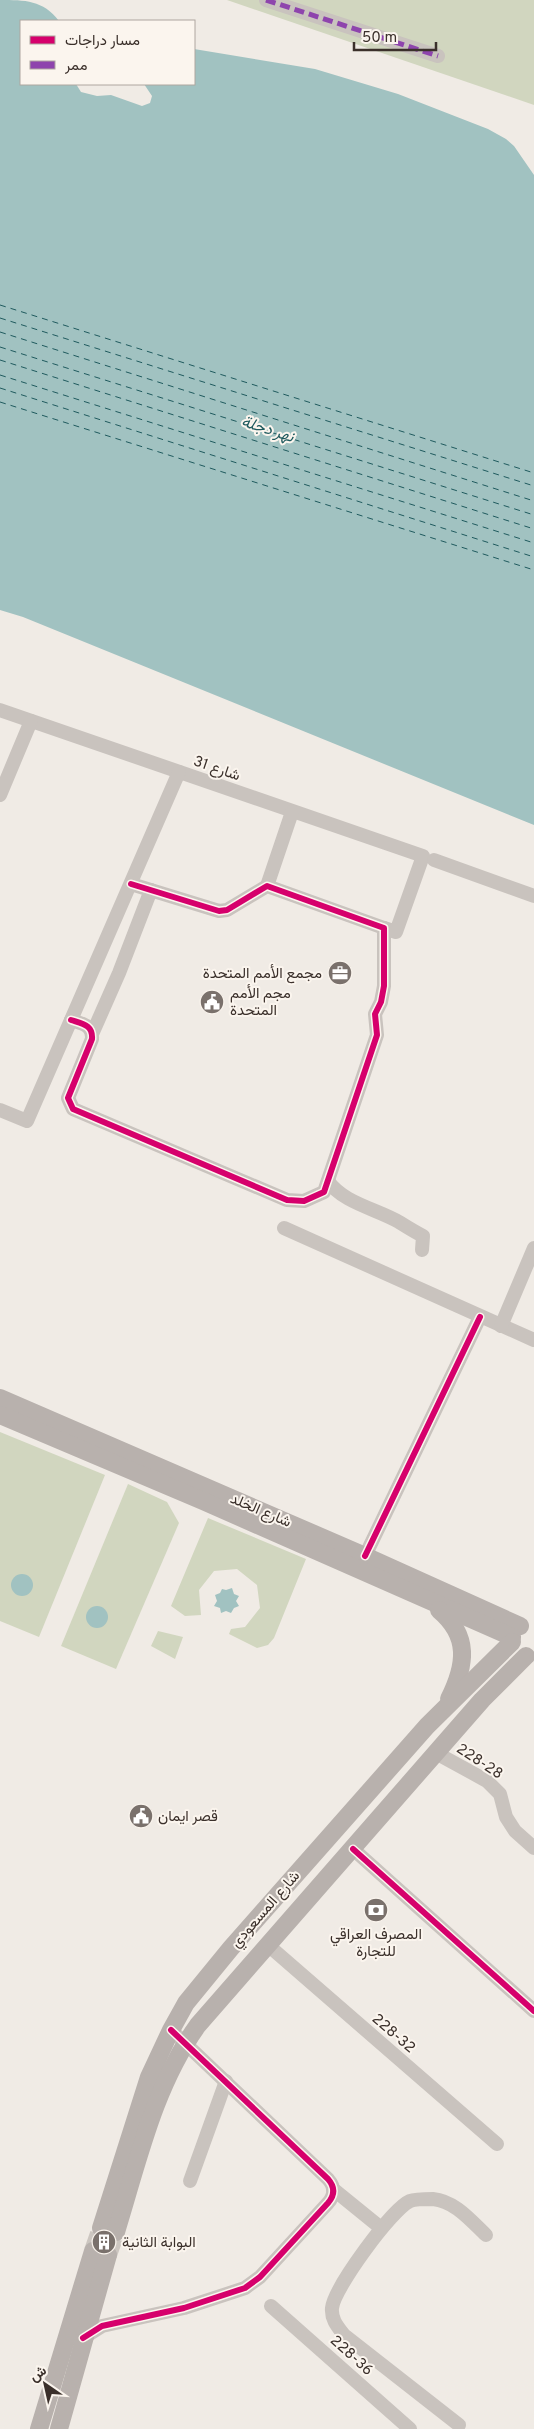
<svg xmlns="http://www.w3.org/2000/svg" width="534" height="2429" viewBox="0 0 534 2429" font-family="Overpass,Vazirmatn,sans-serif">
<rect width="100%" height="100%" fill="#f0ebe5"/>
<g fill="#d1d6bf">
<polygon points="227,0 534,0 534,105"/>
<polygon points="0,1432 105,1475 39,1637 0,1621"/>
<polygon points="128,1484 167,1502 179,1523 116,1669 61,1646"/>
<polygon points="208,1518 306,1559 274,1638 268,1645 257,1648 229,1634 231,1629 245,1627 260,1608 257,1585 237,1569 214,1571 199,1590 201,1615 185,1616 171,1606"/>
<polygon points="158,1631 183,1637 175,1659 151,1646"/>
</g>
<g fill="#a1c2c1">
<path d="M 0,0 C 25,0 43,0 59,21 L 21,21 L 21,84 L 76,84 L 81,92 L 97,96 L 111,95 L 142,106 L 150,103 L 152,96 L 144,84 L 194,84 L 194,49 L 315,69 L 398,94 L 488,129 L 506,139 L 514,146 L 534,175 L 534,825 L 23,617 L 0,610 Z"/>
<circle cx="22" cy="1585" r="11"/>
<polygon points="232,1588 234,1594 239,1596 236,1601 239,1606 234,1608 231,1613 226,1611 221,1613 220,1608 214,1606 217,1601 215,1595 220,1593 222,1589 226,1590"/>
<circle cx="97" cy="1617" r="11"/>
</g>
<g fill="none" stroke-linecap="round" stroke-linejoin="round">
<g stroke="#1f5a5e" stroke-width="1" stroke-dasharray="6 5" stroke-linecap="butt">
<polyline points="0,305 534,473"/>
<polyline points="0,318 534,486"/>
<polyline points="0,332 534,501"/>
<polyline points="0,347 534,515"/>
<polyline points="0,360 534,529"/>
<polyline points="0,375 534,543"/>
<polyline points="0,388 534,557"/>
<polyline points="0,402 534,570"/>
</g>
<g stroke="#ccc6c0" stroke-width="18" stroke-dasharray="18 9" stroke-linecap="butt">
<polyline points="93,2251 101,2228"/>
<polyline points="108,2255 116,2232"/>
</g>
<g stroke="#c9c3be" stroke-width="14">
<polyline points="266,0 438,56"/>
<polyline points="0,710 423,856 396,932 384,928"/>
<polyline points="0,795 31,721"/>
<polyline points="434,860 534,896"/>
<polyline points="267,886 292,812"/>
<path d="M 71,1020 C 83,1024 93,1025 92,1039 L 68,1098 L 73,1109 L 287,1200 L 304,1201 L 324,1192 L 377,1035 L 375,1014 L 381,1002 L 384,986 L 384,928 L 267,886 L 227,910 L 219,911 L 131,884"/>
<polyline points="93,1032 119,973 151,890"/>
<polyline points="0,1110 27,1121 179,772"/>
<path d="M 328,1181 C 343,1203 377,1209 399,1222 C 407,1227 415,1232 423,1236 L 422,1250"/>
<polyline points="284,1228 534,1340"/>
<polyline points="501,1326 534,1248"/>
<polyline points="365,1556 480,1317"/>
<polyline points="436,1753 487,1781 500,1794 506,1817 515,1831 534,1848"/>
<polyline points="353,1849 534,2011"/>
<polyline points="269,1946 497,2144"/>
<polyline points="190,2181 226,2081"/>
<polyline points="333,2189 381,2228"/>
<polyline points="271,2306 410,2429"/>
<path d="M 83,2338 L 102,2326 L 184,2308 L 245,2288 L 260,2277 L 328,2203 C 335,2195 335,2187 328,2179 L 171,2030"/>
<path d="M 459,2425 L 344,2335 C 337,2326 331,2319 332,2308 C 334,2288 392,2209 410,2201 C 415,2199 428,2199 433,2199 C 455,2201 471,2221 486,2235"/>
</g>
<g stroke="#b8b1ad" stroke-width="18">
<polyline points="0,1398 365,1556 520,1626"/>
<polyline points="0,1415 203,1501 512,1637"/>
<path d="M 439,1610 C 470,1636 466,1665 449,1699"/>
<polyline points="101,2228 149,2077 171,2030 186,2003 231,1948 427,1726 512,1642"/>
<path d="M 116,2232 C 138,2161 154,2086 198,2025 L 482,1700 L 526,1656"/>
<polyline points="39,2429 93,2251"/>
<polyline points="59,2429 108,2255"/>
</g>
<polyline stroke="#8e44ad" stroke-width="5" stroke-dasharray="10 5" stroke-linecap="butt" points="266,0 438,56"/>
<g stroke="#fbf5ee" stroke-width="9">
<g id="cycleway">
<path d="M 71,1020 C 83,1024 93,1025 92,1039 L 68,1098 L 73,1109 L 287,1200 L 304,1201 L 324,1192 L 377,1035 L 375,1014 L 381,1002 L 384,986 L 384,928 L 267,886 L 227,910 L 219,911 L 131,884"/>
<polyline points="365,1556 480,1317"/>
<polyline points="353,1849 534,2011"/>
<path d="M 83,2338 L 102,2326 L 184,2308 L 245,2288 L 260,2277 L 328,2203 C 335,2195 335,2187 328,2179 L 171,2030"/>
</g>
</g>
<use href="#cycleway" stroke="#d6006c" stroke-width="6"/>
</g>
<defs>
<g id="office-disc" transform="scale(1.25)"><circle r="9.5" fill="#7a716c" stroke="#fbf5ee"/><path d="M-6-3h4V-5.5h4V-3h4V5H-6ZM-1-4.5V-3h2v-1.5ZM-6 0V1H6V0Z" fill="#fff"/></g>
<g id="civic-disc" transform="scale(1.25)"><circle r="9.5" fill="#7a716c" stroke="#fbf5ee"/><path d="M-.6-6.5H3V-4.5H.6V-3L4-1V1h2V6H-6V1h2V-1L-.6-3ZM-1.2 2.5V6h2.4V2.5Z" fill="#fff"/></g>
<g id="bank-disc" transform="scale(1.25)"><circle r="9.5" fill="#7a716c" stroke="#fbf5ee"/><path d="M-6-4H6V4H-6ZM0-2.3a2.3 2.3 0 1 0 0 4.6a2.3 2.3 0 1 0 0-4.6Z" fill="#fff"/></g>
<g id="building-disc" transform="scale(1.25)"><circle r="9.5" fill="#7a716c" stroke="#fbf5ee"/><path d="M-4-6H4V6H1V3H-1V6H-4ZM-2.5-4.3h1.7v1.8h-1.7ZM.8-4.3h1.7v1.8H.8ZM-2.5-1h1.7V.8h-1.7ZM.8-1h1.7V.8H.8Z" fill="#fff"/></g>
</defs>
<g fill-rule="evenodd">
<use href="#office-disc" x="340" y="973"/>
<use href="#civic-disc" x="212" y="1002"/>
<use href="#civic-disc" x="141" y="1816"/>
<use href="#bank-disc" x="376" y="1910"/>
<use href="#building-disc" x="104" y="2242"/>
</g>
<g text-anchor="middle" stroke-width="4" stroke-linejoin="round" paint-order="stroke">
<g font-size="15" fill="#3b302b" stroke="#fbf5ee">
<text transform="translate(217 768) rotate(19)" y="5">شارع 31</text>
<text transform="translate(261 1510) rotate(23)" y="5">شارع الخلد</text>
<text transform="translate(480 1761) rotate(33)" y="5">228-28</text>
<text transform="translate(265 1909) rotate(-49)" y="5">شارع المسعودي</text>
<text transform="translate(394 2033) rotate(41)" y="5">228-32</text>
<text transform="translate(352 2355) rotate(42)" y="5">228-36</text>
</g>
<g font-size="15" fill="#3b302b" stroke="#fbf5ee" text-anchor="start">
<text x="322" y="978" text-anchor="end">مجمع الأمم المتحدة</text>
<text x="230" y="998">مجم الأمم<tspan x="230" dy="17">المتحدة</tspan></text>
<text x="158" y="1821">قصر ايمان</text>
<text x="376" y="1939" text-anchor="middle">المصرف العراقي<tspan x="376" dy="17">للتجارة</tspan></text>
<text x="122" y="2247">البوابة الثانية</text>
</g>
<g font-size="16" font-style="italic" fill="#1f5a5e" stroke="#fbf5ee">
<text transform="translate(268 428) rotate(18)" y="6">نهر دجلة</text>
</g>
</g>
<rect x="20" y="20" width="175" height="65" fill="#fbf5ee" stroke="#aea6a0"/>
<rect x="30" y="36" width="25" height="8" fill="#d6006c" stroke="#aea6a0"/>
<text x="65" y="45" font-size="15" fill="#3b302b">مسار دراجات</text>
<rect x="30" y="61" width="25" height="8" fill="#8e44ad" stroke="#aea6a0"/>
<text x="65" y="70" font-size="15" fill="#3b302b">ممر</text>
<g transform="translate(45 2384) rotate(326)" stroke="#fbf5ee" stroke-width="4" paint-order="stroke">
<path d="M0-4L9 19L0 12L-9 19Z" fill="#3b302b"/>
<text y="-8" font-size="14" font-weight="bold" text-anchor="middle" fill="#3b302b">ش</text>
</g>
<path d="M354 42v8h82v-8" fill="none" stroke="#3b302b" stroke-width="2.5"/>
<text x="362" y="42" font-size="15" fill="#3b302b" stroke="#fbf5ee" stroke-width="4" paint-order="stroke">50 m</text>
</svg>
